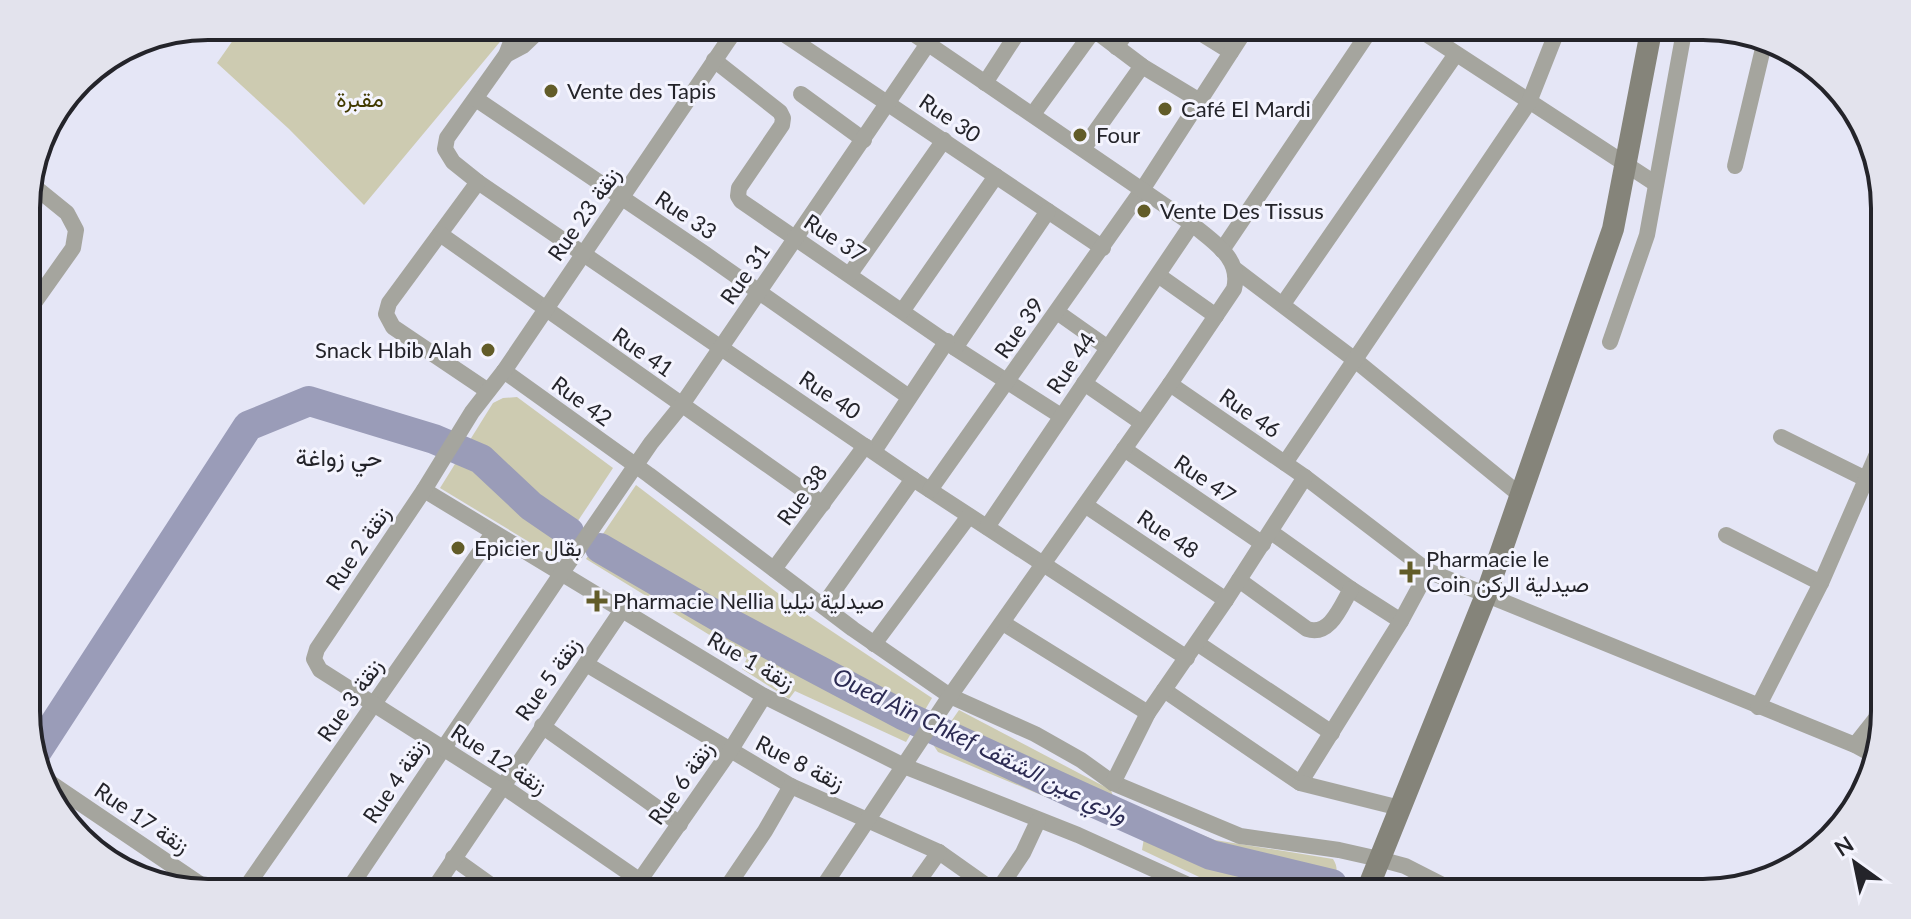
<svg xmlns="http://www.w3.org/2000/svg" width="1911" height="919" viewBox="0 0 1911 919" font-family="Lato,Vazirmatn,sans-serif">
<rect width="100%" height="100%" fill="#e5e6f6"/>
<g fill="#cdcbb1">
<polygon points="243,26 491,26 504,37 364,205 289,129 217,63"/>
<polygon points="517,397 613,468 554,557 440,488 493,403 503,398"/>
<polygon points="636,485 800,610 932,698 906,742 795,691 789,699 742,669 747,658 586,559"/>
<path d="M 959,710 L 1111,790 L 1114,800 L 1215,840 L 1333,859 C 1341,871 1334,881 1330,893 L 1233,893 L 1142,850 L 1144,838 L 938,752 L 934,746 Z"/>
</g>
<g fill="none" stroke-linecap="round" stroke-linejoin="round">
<g stroke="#9a9cb8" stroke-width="30">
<polyline points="600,548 724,620 903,715 1086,799 1211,855 1332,884"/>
<polyline points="35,754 248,426 309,401 434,439 481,459 531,506 569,532"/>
</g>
<g stroke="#a5a59e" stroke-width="16">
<polyline points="517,26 506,55 447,138 445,149 453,162 478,182 913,479 1187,658"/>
<polyline points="705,26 729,39"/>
<polyline points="772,26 1103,248"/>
<polyline points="1089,26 1142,66 1200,101"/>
<polyline points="1189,26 1231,52"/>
<polyline points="1414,26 1656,184"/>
<polyline points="1116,47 1131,26"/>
<polyline points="506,55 523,46 544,26"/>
<polyline points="714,60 780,112 783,118 782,125 739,188 738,196 741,201 955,348 1061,416"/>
<polyline points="985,83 1022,26"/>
<polyline points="801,94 864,140"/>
<polyline points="476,99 705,254 909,397"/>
<polyline points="1033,114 1094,30"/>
<polyline points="1083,149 1142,66"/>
<polyline points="1735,166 1765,40"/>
<polyline points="478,182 389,303 386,314 393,327 488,391"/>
<polyline points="440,234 823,504"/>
<polyline points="1222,250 1373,26"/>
<polyline points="1236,270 1355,360 1520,495"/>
<polyline points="850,274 944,140"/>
<polyline points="1158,275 1216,316"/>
<polyline points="1283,304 1456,54"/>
<polyline points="903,310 996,176"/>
<polyline points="1057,312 1108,348"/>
<polyline points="27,313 73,248 76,230 67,213 30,183"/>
<polyline points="1610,342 1647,235 1685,26"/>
<polyline points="955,348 1048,211"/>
<polyline points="504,371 649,475 853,629 950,696 1035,734 1081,760 1113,783 1240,836 1339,850 1379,859 1405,866 1458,893"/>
<polyline points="1084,383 1142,423"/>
<polyline points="1781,437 1884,488"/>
<polyline points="1124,449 1263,544"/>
<polyline points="874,451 947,341"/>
<polyline points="1285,463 1529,102 1559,26"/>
<polyline points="424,490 764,696 904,766 1078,835 1206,893"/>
<polyline points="930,490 1142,190 1248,26"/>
<polyline points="1085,505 1226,600"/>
<polyline points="987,527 1192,224"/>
<polyline points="1271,532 1351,589 1401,621"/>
<polyline points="1726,535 1821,583"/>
<polyline points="774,569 865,446"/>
<polyline points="1428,571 1855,745 1875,756"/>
<path d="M 1239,580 L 1307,629 C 1330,637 1341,606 1351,589"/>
<polyline points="823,606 913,479"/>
<polyline points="1003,623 1148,713"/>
<polyline points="1197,643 1332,733"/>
<polyline points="874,644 969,516"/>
<polyline points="586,664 791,786 939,852 997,893"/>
<polyline points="1164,690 1300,783 1401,621 1428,571 1305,477 1170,384"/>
<polyline points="1758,707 1821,583 1884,438"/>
<polyline points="542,726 680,824"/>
<polyline points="1855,745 1885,707"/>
<polyline points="46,780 213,893"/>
<polyline points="1113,783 1148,713 1226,600 1305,477"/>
<polyline points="1300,783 1400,808"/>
<polyline points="453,858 502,893"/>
<polyline points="242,893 493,533"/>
<polyline points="346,893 561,574 651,443 681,406 940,26"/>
<polyline points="431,893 622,610"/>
<polyline points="631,893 730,751 764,696"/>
<polyline points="658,893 501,785 320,670 314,659 317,649 424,490 472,412 504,371 738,26"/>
<polyline points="723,893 765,831 791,786"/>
<path d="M 819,893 L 950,696 L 1170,384 L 1234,289 C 1242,258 1213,242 1192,224 L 902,26"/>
<polyline points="910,893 939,852"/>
<polyline points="996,893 1023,853 1038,821"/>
</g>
<polyline stroke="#85847a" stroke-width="22" points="1366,893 1486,595 1613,229 1652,26"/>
</g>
<g fill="#625c28" stroke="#f4f4fe" stroke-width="3">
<circle cx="551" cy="91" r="8"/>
<circle cx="1165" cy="109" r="8"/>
<circle cx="1080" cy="135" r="8"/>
<circle cx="1144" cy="211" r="8"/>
<circle cx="488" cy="350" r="8"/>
<circle cx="458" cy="548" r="8"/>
<path d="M1406 560h8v8h8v8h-8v8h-8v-8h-8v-8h8z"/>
<path d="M593 589h8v8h8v8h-8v8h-8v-8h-8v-8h8z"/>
</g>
<g text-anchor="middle" stroke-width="6" stroke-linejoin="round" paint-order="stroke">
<g font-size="22" fill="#24242a" stroke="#f4f4fe" text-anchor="start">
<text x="567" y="99">Vente des Tapis</text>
<text x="1181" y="117">Café El Mardi</text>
<text x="1096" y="143">Four</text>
<text x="1160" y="219">Vente Des Tissus</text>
<text x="472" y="358" text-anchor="end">Snack Hbib Alah</text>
<text x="474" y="556">Epicier بقال</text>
<text x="1426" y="567">Pharmacie le<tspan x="1426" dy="25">Coin صيدلية الركن</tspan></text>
<text x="613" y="609">Pharmacie Nellia صيدلية نيليا</text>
</g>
<g font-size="22" fill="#413a01" stroke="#f4f4fe">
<text x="360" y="107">مقبرة</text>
</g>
<g font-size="22" fill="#24242a" stroke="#f4f4fe">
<text transform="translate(950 118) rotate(34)" y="8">Rue 30</text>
<text transform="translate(584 214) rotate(-55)" y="8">Rue 23 زنقة</text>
<text transform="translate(686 215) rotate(34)" y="8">Rue 33</text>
<text transform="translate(835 238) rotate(33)" y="8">Rue 37</text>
<text transform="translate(745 274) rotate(-55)" y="8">Rue 31</text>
<text transform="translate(1019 328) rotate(-55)" y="8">Rue 39</text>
<text transform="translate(643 352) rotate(35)" y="8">Rue 41</text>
<text transform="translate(1071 363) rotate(-56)" y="8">Rue 44</text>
<text transform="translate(830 395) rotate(34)" y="8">Rue 40</text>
<text transform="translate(582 401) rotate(36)" y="8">Rue 42</text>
<text transform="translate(1250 413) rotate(35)" y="8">Rue 46</text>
<text transform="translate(1205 479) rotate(34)" y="8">Rue 47</text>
<text transform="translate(802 495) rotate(-54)" y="8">Rue 38</text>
<text transform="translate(1168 534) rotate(34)" y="8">Rue 48</text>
<text transform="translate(358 548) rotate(-56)" y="8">Rue 2 زنقة</text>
<text transform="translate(751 661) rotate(30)" y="8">Rue 1 زنقة</text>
<text transform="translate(548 679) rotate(-55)" y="8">Rue 5 زنقة</text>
<text transform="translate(350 700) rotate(-55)" y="8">Rue 3 زنقة</text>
<text transform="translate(499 759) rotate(33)" y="8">Rue 12 زنقة</text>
<text transform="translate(800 763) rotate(27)" y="8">Rue 8 زنقة</text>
<text transform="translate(395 781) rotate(-56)" y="8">Rue 4 زنقة</text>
<text transform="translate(681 783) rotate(-55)" y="8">Rue 6 زنقة</text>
<text transform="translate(142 818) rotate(34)" y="8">Rue 17 زنقة</text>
</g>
<g font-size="24" fill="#24242a" stroke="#f4f4fe">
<text x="339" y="466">حي زواغة</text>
</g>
<g font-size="24" font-style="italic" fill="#2c2b53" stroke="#f4f4fe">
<text transform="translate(980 746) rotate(26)" y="8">Oued Aïn Chkef وادي عين الشقف</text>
</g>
</g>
<path d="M0 0H1911V919H0ZM208 40H1703A168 168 0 0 1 1871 208V711A168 168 0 0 1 1703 879H208A168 168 0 0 1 40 711V208A168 168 0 0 1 208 40Z" fill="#e3e3ed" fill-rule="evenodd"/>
<path fill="none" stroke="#24242a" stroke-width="4" d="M208 40H1703A168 168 0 0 1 1871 208V711A168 168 0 0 1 1703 879H208A168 168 0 0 1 40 711V208A168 168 0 0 1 208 40Z"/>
<g transform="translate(1855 863) rotate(327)" stroke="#f4f4fe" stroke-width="6" paint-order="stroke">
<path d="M0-6L14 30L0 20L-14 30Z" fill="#24242a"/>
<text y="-12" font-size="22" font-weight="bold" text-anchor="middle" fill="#24242a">N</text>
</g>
</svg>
